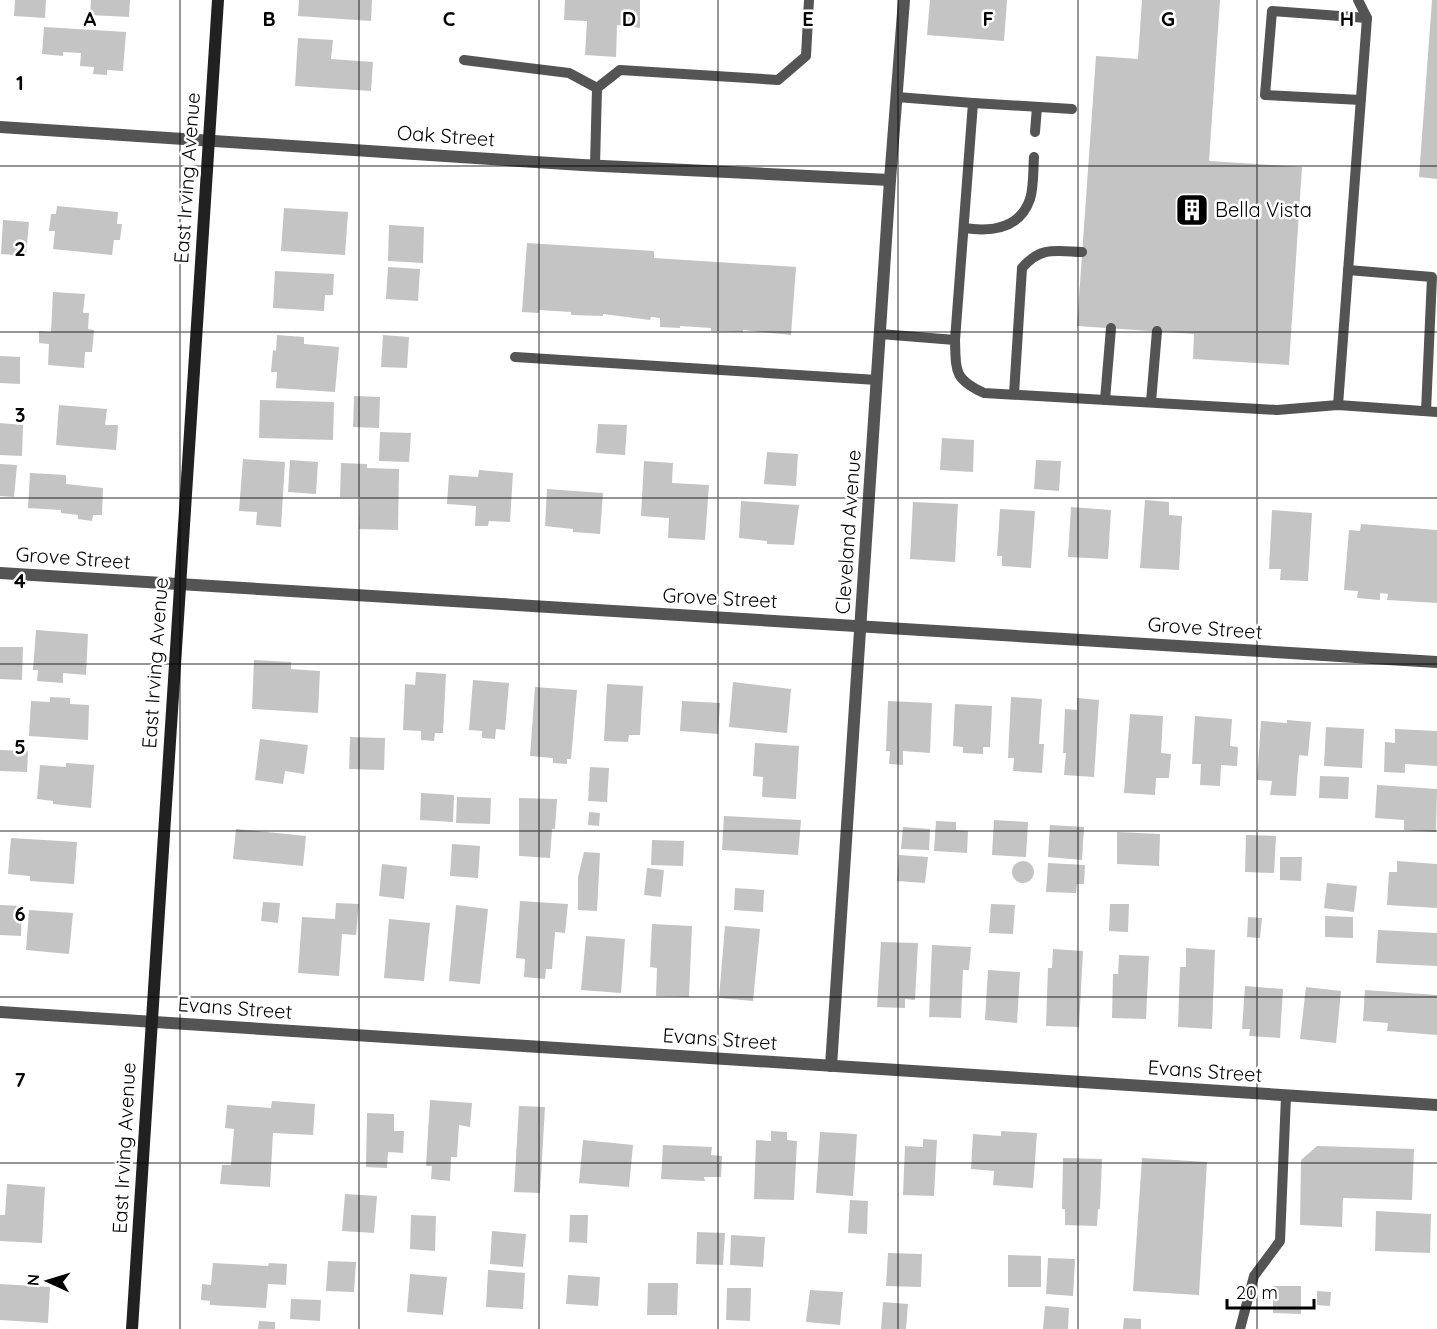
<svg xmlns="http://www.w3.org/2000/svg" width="1437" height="1329" viewBox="0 0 1437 1329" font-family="Quicksand,sans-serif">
<rect width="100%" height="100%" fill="#fff"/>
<g fill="#c4c4c4">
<polygon points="15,0 46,0 45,18 14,16"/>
<polygon points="91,0 130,0 129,17 90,15"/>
<polygon points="299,0 372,0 371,21 298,16"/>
<polygon points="565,0 640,0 640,28 617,25 616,57 585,55 587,21 564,20"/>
<polygon points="930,0 1007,0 1004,41 927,35"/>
<polygon points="1142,0 1220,0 1209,161 1302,167 1289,365 1193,359 1194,334 1077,326 1096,56 1138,59"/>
<polygon points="1432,0 1437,0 1437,179 1419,177"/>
<polygon points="44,27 126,32 123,71 107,70 107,75 93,74 94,67 80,66 81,53 63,52 63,56 42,54"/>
<polygon points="298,38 333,40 331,59 373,62 371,91 295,86"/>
<polygon points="57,206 118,212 117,224 122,224 120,240 114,240 112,255 53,249 55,231 49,231 51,214 56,214"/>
<polygon points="284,208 348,212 345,255 281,251"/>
<polygon points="3,220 29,222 26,256 1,254"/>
<polygon points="389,225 424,227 423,263 388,261"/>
<polygon points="527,243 654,251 654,258 796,267 791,335 743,330 743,332 711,331 711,328 680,326 680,328 660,327 660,318 651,317 650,320 603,314 603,316 571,315 571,312 539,310 539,313 522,312"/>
<polygon points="388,267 420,269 418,301 386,299"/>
<polygon points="275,271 334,274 333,295 325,295 324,311 273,308"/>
<polygon points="53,292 85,294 83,313 89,313 88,329 94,330 92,352 85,352 84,368 48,365 49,344 39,343 39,331 51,332"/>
<polygon points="277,335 304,337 304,344 339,347 335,392 276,388 277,372 271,372 273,350 276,351"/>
<polygon points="383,335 409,337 407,368 381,367"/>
<polygon points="0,356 20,357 20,384 0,383"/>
<polygon points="354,396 380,397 379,428 353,427"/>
<polygon points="260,400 334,402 333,440 259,438"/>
<polygon points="59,405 107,409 105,425 118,425 116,450 56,445"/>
<polygon points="0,423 23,425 22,456 0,455"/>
<polygon points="598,424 627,425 625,455 596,453"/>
<polygon points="380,432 411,433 409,462 379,461"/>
<polygon points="942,438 974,440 973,472 940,470"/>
<polygon points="767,452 798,454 796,486 764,484"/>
<polygon points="243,459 285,462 281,527 256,525 257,512 239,511"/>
<polygon points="290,460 318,462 316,494 288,492"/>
<polygon points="1036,460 1061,461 1059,491 1034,489"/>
<polygon points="644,461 673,463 672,483 709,485 705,540 668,538 669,518 641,516"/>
<polygon points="341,463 367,464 367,468 399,469 398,530 359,529 360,497 340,497"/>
<polygon points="0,464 17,465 14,497 0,496"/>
<polygon points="479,470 513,473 510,522 489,521 488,526 475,526 476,506 447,504 449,475 478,477"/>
<polygon points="30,473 66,475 66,484 103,488 102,515 93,515 92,521 78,519 78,515 61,513 61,510 28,508"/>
<polygon points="547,489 603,493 600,534 573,532 573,529 545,526"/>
<polygon points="1145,500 1169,502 1169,515 1182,516 1179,570 1140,568"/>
<polygon points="741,501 799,505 794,545 767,544 767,541 739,538"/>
<polygon points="913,502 958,504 955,562 910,559"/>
<polygon points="1071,507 1111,510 1108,559 1068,557"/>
<polygon points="1000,509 1035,511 1031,568 1002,566 1002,556 997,556"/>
<polygon points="1272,510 1312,513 1308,581 1280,580 1281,569 1269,569"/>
<polygon points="1361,524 1437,530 1437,603 1387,600 1388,594 1380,593 1380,600 1357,598 1358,591 1344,590 1349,530 1360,531"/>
<polygon points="36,630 88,634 86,675 63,673 63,683 37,681 38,670 33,670"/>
<polygon points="0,647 23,647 22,680 0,679"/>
<polygon points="254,660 291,662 291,669 320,671 318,713 252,709"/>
<polygon points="416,672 446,674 443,733 435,733 434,741 421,740 421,731 403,730 405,684 415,685"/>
<polygon points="473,680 509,683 505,730 496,729 495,739 482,738 482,731 469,730"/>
<polygon points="733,682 791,689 787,733 729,727"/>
<polygon points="607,684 643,686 640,735 629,735 628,742 604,741"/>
<polygon points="535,687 577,690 571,759 567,759 567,764 553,763 553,758 530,756"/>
<polygon points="50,697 70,698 70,704 89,705 88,740 29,736 31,701 50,702"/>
<polygon points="1011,697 1042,699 1039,744 1044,744 1042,773 1013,771 1014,758 1008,758"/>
<polygon points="1077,698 1099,700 1094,777 1064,775 1066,753 1063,753 1065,709 1077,710"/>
<polygon points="682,701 720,703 718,734 680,731"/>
<polygon points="888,701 932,703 930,753 903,751 903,765 889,764 890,751 886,751"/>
<polygon points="955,704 992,706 990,747 983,747 983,754 963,753 963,747 953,746"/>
<polygon points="1130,714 1163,716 1161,753 1171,754 1169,778 1156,778 1155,795 1124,793"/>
<polygon points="1195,716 1232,719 1230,746 1238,747 1237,766 1221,765 1220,786 1200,785 1201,764 1192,764"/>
<polygon points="1287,720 1311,722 1308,756 1299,755 1296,796 1270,795 1272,781 1257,780 1261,721 1287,723"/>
<polygon points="1326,727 1364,729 1362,768 1324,766"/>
<polygon points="1395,729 1437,731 1437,766 1405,764 1405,773 1384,772 1385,742 1395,743"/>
<polygon points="350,737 385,738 384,770 349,769"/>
<polygon points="260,739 308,745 304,774 285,771 283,784 255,780"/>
<polygon points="755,743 799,746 796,799 762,797 763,777 753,776"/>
<polygon points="0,750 28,751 27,772 0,771"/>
<polygon points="66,763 94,765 91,808 53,804 53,801 37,799 40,765 66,767"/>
<polygon points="590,767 609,768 607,802 588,801"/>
<polygon points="1320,776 1349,777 1348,799 1319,798"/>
<polygon points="1377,785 1437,789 1436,832 1404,830 1404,820 1375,818"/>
<polygon points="421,793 454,795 453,822 420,820"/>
<polygon points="457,797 491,798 490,824 456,823"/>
<polygon points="519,798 557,799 555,829 552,829 550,858 519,856"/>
<polygon points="589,812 600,813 599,826 588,825"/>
<polygon points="724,816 801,820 798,855 722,850"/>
<polygon points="994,820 1028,822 1026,857 992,855"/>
<polygon points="936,821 956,822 956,830 968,831 967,853 934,851"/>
<polygon points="1050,825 1084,827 1082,860 1048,857"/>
<polygon points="903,827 930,829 929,850 901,849"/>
<polygon points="236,829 306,836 303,866 233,859"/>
<polygon points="1117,832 1160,834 1159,866 1117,864"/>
<polygon points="1246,835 1276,836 1274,873 1245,872"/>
<polygon points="11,838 77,842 74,884 30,881 30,876 8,874"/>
<polygon points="652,840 684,841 683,866 651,865"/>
<polygon points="452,844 480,846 478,878 450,876"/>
<polygon points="584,852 600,853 597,911 578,910 578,877"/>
<polygon points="899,855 928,857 925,883 897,881"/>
<polygon points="1280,857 1302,857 1301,881 1280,880"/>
<polygon points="1397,861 1437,864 1437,908 1387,905 1389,872 1397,872"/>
<circle cx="1023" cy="872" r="11"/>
<polygon points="1048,863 1085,865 1084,884 1077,884 1076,893 1046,892"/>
<polygon points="382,864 407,867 404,899 379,896"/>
<polygon points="647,868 664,870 661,897 644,895"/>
<polygon points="1327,883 1357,886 1354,912 1324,908"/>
<polygon points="735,888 764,890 763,912 734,910"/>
<polygon points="520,901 568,904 565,933 555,932 552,969 546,969 545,979 524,977 525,959 516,958"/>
<polygon points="263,902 280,903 278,923 261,921"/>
<polygon points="336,903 359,904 356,935 342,934 339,976 298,973 302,917 335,919"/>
<polygon points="991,904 1015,905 1013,934 989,933"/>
<polygon points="1110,904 1129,904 1128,932 1109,931"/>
<polygon points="0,905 22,906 21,936 0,935"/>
<polygon points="456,905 488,909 480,984 449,981"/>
<polygon points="29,910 73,913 69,954 26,950"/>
<polygon points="1325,916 1353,917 1353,938 1325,937"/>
<polygon points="1248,917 1262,918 1260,938 1247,937"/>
<polygon points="389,919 430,923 424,981 384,978"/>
<polygon points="652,924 692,926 689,997 656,996 657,968 650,967"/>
<polygon points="725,926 760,929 753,1001 719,998"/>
<polygon points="1378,930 1437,933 1437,966 1376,963"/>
<polygon points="586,936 625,939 621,993 581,990"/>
<polygon points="881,942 918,943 915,1000 905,999 905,1008 877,1007"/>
<polygon points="932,945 971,947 969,970 963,970 961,1018 929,1017"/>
<polygon points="1186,948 1215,950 1212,1029 1178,1027 1180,967 1186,967"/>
<polygon points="1053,949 1083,951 1079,1027 1046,1026 1048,968 1052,968"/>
<polygon points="1119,955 1149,956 1146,1019 1112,1018 1113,974 1118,974"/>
<polygon points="988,970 1020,972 1017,1023 985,1020"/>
<polygon points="1245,986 1283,989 1280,1038 1249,1036 1250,1029 1242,1029"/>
<polygon points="1306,987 1341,991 1336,1043 1300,1039"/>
<polygon points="1365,990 1437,995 1437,1035 1387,1031 1388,1023 1363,1021"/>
<polygon points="430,1100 472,1103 470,1127 459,1125 457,1157 451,1157 450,1181 431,1179 432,1166 426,1166"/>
<polygon points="272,1101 315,1104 313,1135 273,1133 270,1187 220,1184 222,1165 231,1165 234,1129 225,1128 227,1105 271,1108"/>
<polygon points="519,1106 545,1107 540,1193 514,1192"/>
<polygon points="367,1113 394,1114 394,1131 404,1131 403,1153 388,1152 387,1168 366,1167"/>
<polygon points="771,1131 787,1132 787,1140 797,1141 794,1200 754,1199 756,1140 771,1141"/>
<polygon points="1001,1131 1037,1133 1033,1188 993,1185 994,1171 971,1169 973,1134 1001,1136"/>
<polygon points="820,1132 857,1134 853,1196 816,1193"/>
<polygon points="923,1139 937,1140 934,1196 903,1195 905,1146 923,1147"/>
<polygon points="583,1140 633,1145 629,1187 579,1183"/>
<polygon points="663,1145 712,1147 711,1155 722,1156 721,1177 704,1177 705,1181 661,1179"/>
<polygon points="1317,1146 1414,1149 1412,1200 1343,1198 1342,1227 1300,1225 1301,1160"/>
<polygon points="1063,1158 1102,1159 1100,1209 1098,1209 1097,1226 1065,1225 1065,1209 1062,1209"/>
<polygon points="1142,1158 1207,1162 1199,1295 1133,1291"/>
<polygon points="7,1184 45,1187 42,1243 0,1241 0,1215 5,1215"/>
<polygon points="345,1194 377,1196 374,1233 342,1231"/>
<polygon points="850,1200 868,1201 867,1234 848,1233"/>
<polygon points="1376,1211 1431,1214 1430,1253 1375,1251"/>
<polygon points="411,1215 436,1216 435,1251 410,1249"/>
<polygon points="570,1215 588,1215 587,1243 569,1242"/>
<polygon points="492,1231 526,1234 523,1267 490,1264"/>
<polygon points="697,1232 725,1233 723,1265 696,1264"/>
<polygon points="731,1235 765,1237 763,1267 730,1265"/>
<polygon points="888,1253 922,1254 921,1287 886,1286"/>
<polygon points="1008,1255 1041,1256 1041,1287 1008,1287"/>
<polygon points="1048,1258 1075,1259 1073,1296 1046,1294"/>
<polygon points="328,1261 356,1262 354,1292 326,1291"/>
<polygon points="213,1263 268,1266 269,1263 287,1264 286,1285 268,1284 266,1308 210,1305 210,1301 201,1300 202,1284 211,1285"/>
<polygon points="488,1270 525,1273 523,1309 486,1307"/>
<polygon points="410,1274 447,1277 443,1315 407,1312"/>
<polygon points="568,1275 600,1277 598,1306 566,1304"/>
<polygon points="648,1283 678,1283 677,1315 647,1315"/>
<polygon points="0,1284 50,1287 48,1323 0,1320"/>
<polygon points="1273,1286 1301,1286 1301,1314 1273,1313"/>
<polygon points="727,1288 751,1288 750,1321 726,1320"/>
<polygon points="810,1290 843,1292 840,1325 806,1322"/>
<polygon points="1317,1291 1331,1292 1330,1306 1317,1305"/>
<polygon points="291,1299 321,1300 320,1321 290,1319"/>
<polygon points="883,1302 908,1304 906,1329 881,1329"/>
<polygon points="1045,1306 1069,1308 1068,1329 1043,1329"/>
<polygon points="1124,1318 1141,1319 1141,1329 1123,1329"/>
<polygon points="259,1321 275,1322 275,1329 258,1329"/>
</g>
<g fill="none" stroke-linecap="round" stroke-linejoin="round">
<g stroke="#545454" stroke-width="10">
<polyline points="1358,0 1367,18"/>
<polyline points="464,60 569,73 597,88"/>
<polyline points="897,97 973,103 955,340"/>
<polyline points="973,103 1072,109"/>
<polyline points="1035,132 1037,107"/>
<polyline points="595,165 597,88 620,70 778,80 806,56 809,0"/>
<path d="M 964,228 C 991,232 1020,229 1030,199 C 1034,187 1033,170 1034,157"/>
<polyline points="1348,270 1432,277 1426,411"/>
<path d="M 880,334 L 955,340 C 956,372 954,379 984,393 L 1277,410 L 1338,405 L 1437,412"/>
<polyline points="515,357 877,380"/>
<path d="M 1014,394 L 1022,268 C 1041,246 1056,251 1082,252"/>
<polyline points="1105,400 1111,328"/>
<polyline points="1151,402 1157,331"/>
<polyline points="1338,405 1367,18 1272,11 1265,95 1361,100"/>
<polyline points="1240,1329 1254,1276 1280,1241 1286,1096"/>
</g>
<g stroke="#545454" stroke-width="12">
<polyline points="0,127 582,165 890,180"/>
<polyline points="0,573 1437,662"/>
<polyline points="0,1012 1437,1105"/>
<polyline points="831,1066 890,180 904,0"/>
</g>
<polyline stroke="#212121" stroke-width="12" points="132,1329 218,0"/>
</g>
<path fill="none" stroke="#000" stroke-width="1.5" stroke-opacity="0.55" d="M 180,0 L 180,1329M 359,0 L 359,1329M 539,0 L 539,1329M 718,0 L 718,1329M 898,0 L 898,1329M 1078,0 L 1078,1329M 1257,0 L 1257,1329M 0,166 L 1437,166M 0,332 L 1437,332M 0,498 L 1437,498M 0,664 L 1437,664M 0,831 L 1437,831M 0,997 L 1437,997M 0,1163 L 1437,1163"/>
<defs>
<g id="building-square" transform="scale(1.725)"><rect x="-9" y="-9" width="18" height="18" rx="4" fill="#000" stroke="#fff"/><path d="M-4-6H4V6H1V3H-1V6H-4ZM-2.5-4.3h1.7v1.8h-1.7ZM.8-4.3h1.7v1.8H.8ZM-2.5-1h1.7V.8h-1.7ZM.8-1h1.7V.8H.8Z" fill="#fff"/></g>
</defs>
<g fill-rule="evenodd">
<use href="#building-square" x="1192" y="210"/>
</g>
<g text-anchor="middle" stroke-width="5" stroke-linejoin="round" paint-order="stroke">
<g font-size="20" fill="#000" stroke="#fff">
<text transform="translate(446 136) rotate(4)" y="7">Oak Street</text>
<text transform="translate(187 178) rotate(-86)" y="7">East Irving Avenue</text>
<text transform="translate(848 532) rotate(-86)" y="7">Cleveland Avenue</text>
<text transform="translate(73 558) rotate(4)" y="7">Grove Street</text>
<text transform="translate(720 598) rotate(3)" y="7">Grove Street</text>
<text transform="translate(1205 628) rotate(4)" y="7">Grove Street</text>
<text transform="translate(155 663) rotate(-86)" y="7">East Irving Avenue</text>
<text transform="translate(235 1008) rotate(4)" y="7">Evans Street</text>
<text transform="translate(720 1039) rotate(4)" y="7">Evans Street</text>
<text transform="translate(1205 1071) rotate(4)" y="7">Evans Street</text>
<text transform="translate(124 1148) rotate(-87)" y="7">East Irving Avenue</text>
</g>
<g font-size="20" fill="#000" stroke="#fff" text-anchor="start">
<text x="1215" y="217">Bella Vista</text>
</g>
</g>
<g font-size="20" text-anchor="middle" font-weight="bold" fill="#000" stroke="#fff" stroke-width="5" stroke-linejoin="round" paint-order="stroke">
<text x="90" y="26">A</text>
<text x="269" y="26">B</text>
<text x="449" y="26">C</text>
<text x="629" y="26">D</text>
<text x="808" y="26">E</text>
<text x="988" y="26">F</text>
<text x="1168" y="26">G</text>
<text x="1347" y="26">H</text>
<text x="20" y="90">1</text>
<text x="20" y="256">2</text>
<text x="20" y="422">3</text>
<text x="20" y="588">4</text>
<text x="20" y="754">5</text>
<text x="20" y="921">6</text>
<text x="20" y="1087">7</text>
</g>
<g transform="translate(48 1281) rotate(274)" stroke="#ffffff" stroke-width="4.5" paint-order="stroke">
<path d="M0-4.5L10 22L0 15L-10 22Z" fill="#000000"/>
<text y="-9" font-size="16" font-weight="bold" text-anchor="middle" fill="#000000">N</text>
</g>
<path d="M1227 1299v9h87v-9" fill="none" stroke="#000000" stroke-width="3"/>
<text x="1236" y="1299" font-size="18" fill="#000000" stroke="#ffffff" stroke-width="4.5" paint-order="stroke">20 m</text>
</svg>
